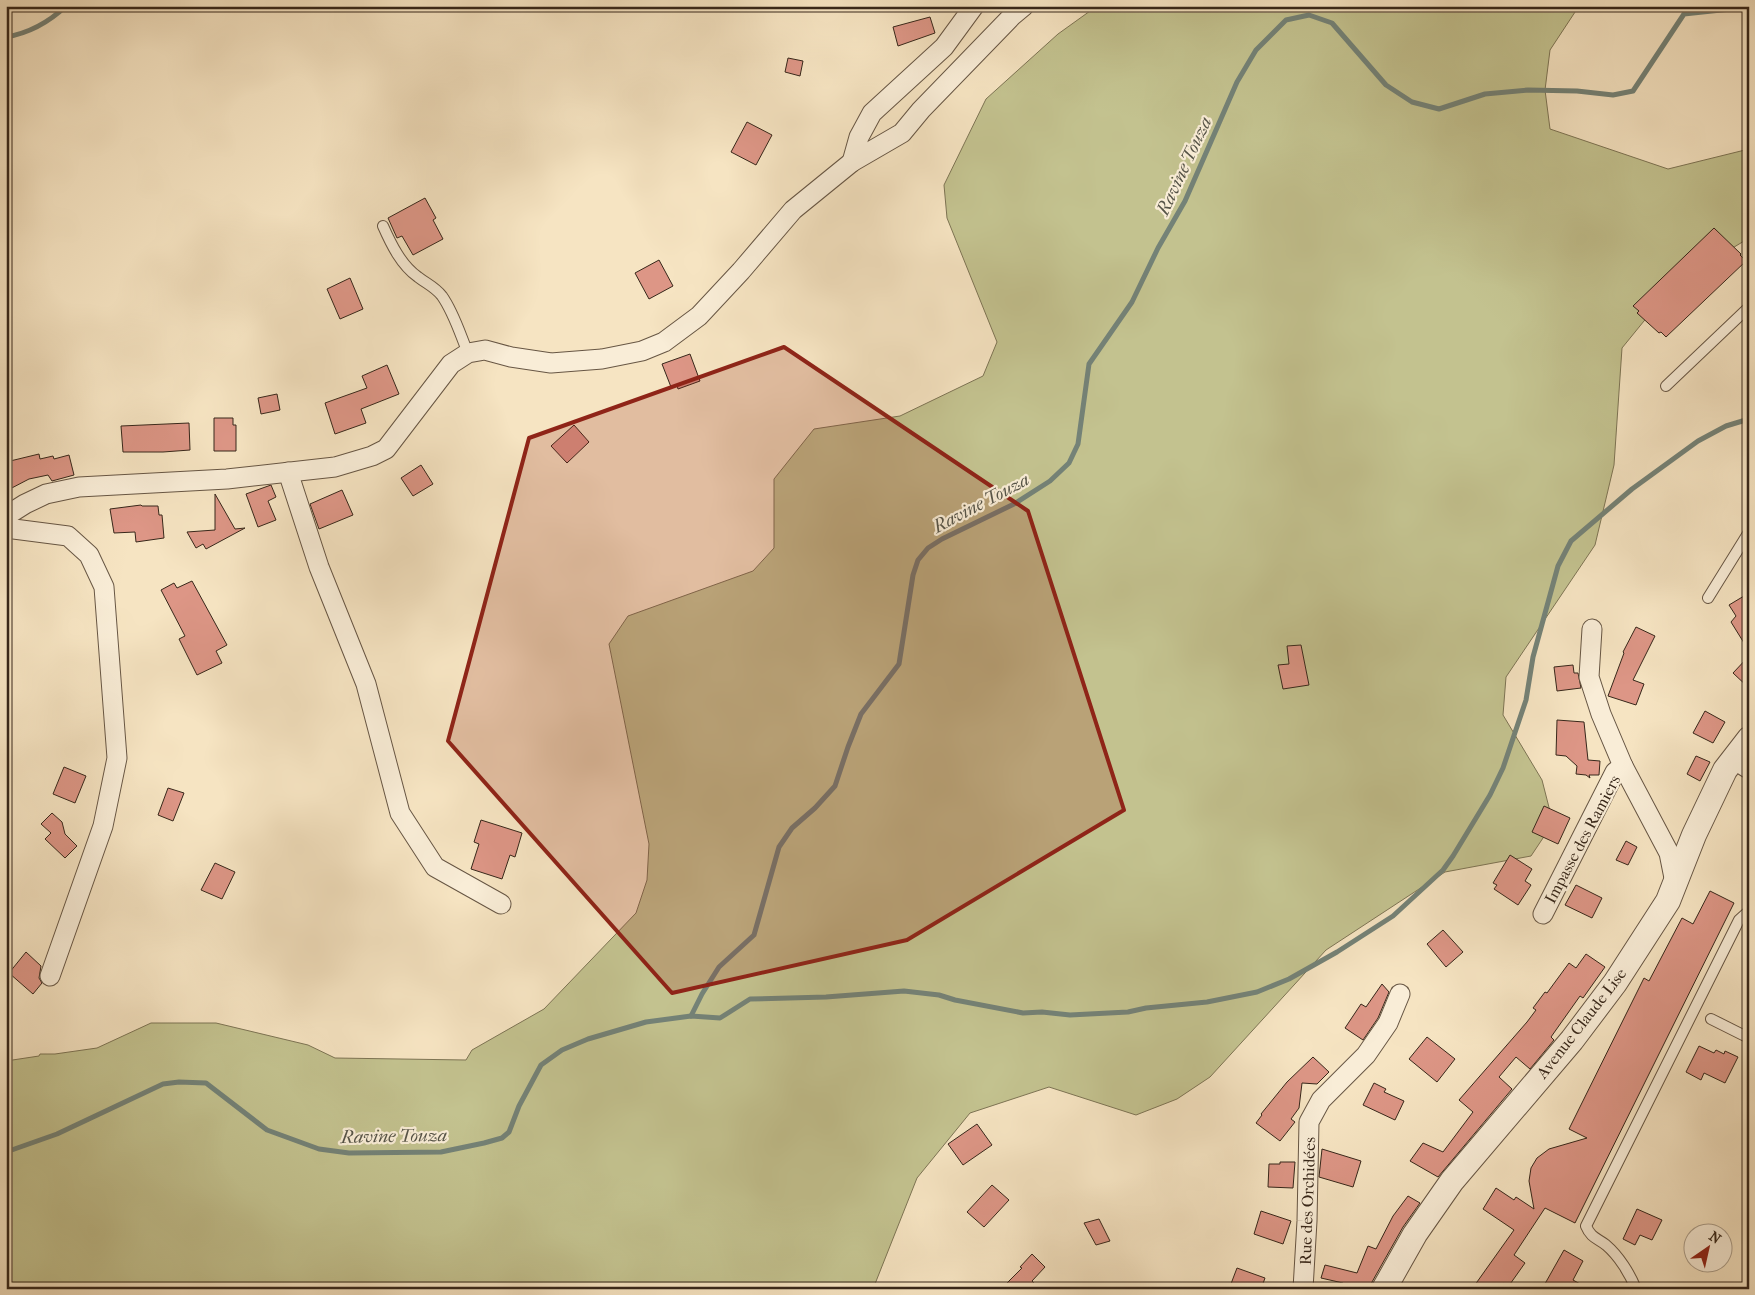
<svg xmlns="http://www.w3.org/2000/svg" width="1755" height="1295" viewBox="0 0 1755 1295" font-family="'IM FELL French Canon',serif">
<rect width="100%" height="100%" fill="#f6e4c2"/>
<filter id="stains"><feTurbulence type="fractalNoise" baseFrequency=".004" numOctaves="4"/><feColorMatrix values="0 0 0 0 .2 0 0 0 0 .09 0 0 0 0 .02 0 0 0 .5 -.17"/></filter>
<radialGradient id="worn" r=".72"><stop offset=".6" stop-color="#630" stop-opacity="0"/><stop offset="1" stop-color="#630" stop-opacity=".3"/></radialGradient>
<polygon fill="#c3c28f" stroke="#7d7454" points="1097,6 1579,6 1550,50 1545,90 1550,129 1668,169 1749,149 1749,238 1675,283 1622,348 1614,465 1595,545 1506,677 1503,715 1542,780 1553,823 1531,856 1445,872 1326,950 1210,1077 1177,1099 1136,1115 1049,1087 970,1113 917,1178 873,1289 6,1289 6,1061 39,1056 40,1054 55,1054 97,1048 151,1023 216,1023 308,1045 335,1058 466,1060 472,1050 544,1009 636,913 647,880 649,844 609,644 628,616 753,571 774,548 774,479 814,429 900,416 983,376 997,342 947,218 944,185 986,99 1058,34"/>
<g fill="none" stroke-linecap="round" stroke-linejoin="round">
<g stroke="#748277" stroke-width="5">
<path d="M 6,37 C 30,33 48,23 66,6"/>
<polyline points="691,1016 702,994 719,967 754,935 779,847 792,828 815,808 835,786 848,747 861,714 899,664 913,575 918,560 928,548 942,539 1014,504 1050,481 1069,463 1078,444 1089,364 1132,302 1158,248 1185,201 1237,82 1256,50 1286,20 1309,15 1332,23 1386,85 1412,102 1439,109 1485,94 1528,90 1577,91 1613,95 1633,91 1684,14 1749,7"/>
<polyline points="6,1152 57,1134 163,1084 179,1082 206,1083 267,1130 319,1149 349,1153 441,1152 484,1143 502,1138 509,1132 519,1106 541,1065 562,1050 588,1039 646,1022 691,1016 720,1018 750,999 826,997 904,991 939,995 955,1000 1023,1013 1042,1012 1070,1015 1128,1012 1146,1008 1207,1002 1257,992 1289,979 1337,952 1393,916 1443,870 1453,856 1490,795 1503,768 1526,700 1533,657 1558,566 1571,541 1632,489 1698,441 1726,426 1749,419"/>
</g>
</g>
<g fill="#dd9686" stroke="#37271a">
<polygon points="930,17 935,33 898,46 893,27"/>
<polygon points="788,58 803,61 800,76 785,72"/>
<polygon points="747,122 772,135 756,165 731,152"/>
<polygon points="425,198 436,218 433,220 443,239 413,255 402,236 397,238 388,218"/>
<polygon points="1714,228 1741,254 1740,255 1746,261 1666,337 1661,332 1659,333 1637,313 1639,311 1633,306"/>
<polygon points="659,260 673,286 649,299 635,273"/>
<polygon points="350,278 363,309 340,319 327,289"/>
<polygon points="690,354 700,381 678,389 677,385 671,387 662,364"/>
<polygon points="387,365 399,394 361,409 366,423 335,434 325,403 367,388 362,376"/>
<polygon points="277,394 280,410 261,414 258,398"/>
<polygon points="214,418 233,418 233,425 236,425 236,451 214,451"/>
<polygon points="189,423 190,450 163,452 123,452 121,426"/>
<polygon points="574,425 589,442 567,463 551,446"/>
<polygon points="39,454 40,459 53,456 54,459 69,455 74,475 52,481 48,475 29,479 6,491 6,462"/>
<polygon points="421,465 433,484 413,496 401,478"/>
<polygon points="271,485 276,497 268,501 276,520 258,527 246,494"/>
<polygon points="342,490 353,515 319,529 310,504"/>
<polygon points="215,494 235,529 245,528 206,549 203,544 196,548 187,532 215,530"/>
<polygon points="141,505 142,506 158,506 159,515 162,515 164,538 136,542 135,532 114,533 110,509"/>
<polygon points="192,581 227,645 216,651 222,663 197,675 179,639 185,636 161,590 174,583 177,588"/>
<polygon points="1749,593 1749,651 1731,622 1736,616 1729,605"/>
<polygon points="1636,627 1655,636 1633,680 1644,684 1636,705 1608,696 1624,653 1623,652"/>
<polygon points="1301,645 1309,685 1283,689 1278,665 1289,664 1287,646"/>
<polygon points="1749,656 1749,688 1733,673"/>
<polygon points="1573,665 1574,673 1578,673 1581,688 1557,691 1554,667"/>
<polygon points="1705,711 1725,722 1713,743 1693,733"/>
<polygon points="1557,720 1584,722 1588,760 1600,761 1599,775 1589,775 1590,778 1586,775 1576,774 1577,766 1566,756 1556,755"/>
<polygon points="1696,756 1710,762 1700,781 1687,774"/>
<polygon points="64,767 86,776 75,803 53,794"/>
<polygon points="168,788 184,793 173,821 158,815"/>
<polygon points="1544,806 1570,818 1558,844 1532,832"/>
<polygon points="52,813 62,822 65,834 77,846 65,858 45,839 51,833 41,824"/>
<polygon points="481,820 522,833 515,857 510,855 502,879 471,869 479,844 474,842"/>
<polygon points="1626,841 1637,847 1628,865 1616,860"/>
<polygon points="1510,855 1532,869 1525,881 1531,885 1518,905 1494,889 1497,885 1493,883"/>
<polygon points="215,863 235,872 222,899 201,890"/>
<polygon points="1576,885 1602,898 1592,918 1565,905"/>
<polygon points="1710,891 1734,903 1575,1223 1545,1208 1514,1255 1525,1263 1508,1287 1503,1283 1499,1289 1472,1289 1514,1230 1483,1209 1496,1188 1514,1200 1516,1197 1534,1209 1529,1181 1531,1168 1537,1158 1549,1149 1587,1138 1569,1129 1644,978 1649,981 1682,918 1693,924"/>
<polygon points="1443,930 1463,952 1446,967 1427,944"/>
<polygon points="26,952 41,966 39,978 42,983 33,994 9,973"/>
<polygon points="1586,954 1605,967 1583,998 1580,996 1551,1037 1554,1040 1530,1069 1516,1057 1499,1077 1512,1089 1438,1177 1410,1161 1423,1143 1443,1152 1473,1112 1459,1100 1527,1022 1536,1010 1533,1008 1545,992 1547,993 1569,963 1576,968"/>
<polygon points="1382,984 1389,992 1378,1018 1363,1040 1345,1028 1361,1004 1366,1007"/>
<polygon points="1427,1037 1455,1059 1437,1082 1409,1059"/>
<polygon points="1699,1046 1714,1053 1716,1050 1724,1054 1725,1051 1738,1057 1725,1083 1704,1073 1701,1080 1686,1072"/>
<polygon points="1313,1057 1329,1072 1317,1084 1302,1083 1299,1108 1291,1119 1295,1122 1280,1141 1256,1123 1262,1115 1261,1114 1287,1082"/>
<polygon points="1374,1083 1386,1089 1384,1092 1404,1101 1395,1120 1363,1105"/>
<polygon points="977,1124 992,1145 963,1165 948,1144"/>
<polygon points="1322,1149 1361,1161 1353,1187 1319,1177"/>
<polygon points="1280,1162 1295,1162 1293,1188 1268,1187 1269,1164 1280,1164"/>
<polygon points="992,1185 1009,1200 984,1227 967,1212"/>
<polygon points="1408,1196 1420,1203 1403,1227 1372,1282 1370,1289 1341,1289 1343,1283 1321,1278 1325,1265 1357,1273 1368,1246 1376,1249 1393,1216"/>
<polygon points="1637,1209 1662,1220 1652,1240 1640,1235 1635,1245 1623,1239"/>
<polygon points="1261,1211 1291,1221 1283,1244 1254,1234"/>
<polygon points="1099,1219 1110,1241 1096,1245 1084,1223"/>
<polygon points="1564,1250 1583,1261 1573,1280 1589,1289 1542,1289"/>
<polygon points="1032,1254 1045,1267 1032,1281 1040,1289 1001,1289 1022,1268 1020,1267"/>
<polygon points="1237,1268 1265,1278 1261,1289 1229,1289"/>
</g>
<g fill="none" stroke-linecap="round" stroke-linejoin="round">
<g stroke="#675644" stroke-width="12">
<g id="service">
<path d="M 383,226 C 391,244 401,265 418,277 C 427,284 435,287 442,296 C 454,313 460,334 468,353"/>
<polyline points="1666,386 1749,307"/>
<polyline points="1708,598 1749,532"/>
<polyline points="1711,1019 1749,1038"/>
<path d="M 1636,1289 C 1630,1274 1619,1256 1606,1245 C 1597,1238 1591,1238 1586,1226 L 1739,920 L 1749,911"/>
</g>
</g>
<g stroke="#675644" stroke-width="21">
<g id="minor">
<polyline points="852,162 859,137 872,113 944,47 974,6"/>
<polyline points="288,472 319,567 366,684 400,813 435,867 501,904"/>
<polyline points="6,516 25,504 46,494 79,487 227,479 335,467 372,456 386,449 451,364 468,353 485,350 511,357 551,363 602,359 642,351 664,342 699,316 741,271 793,210 852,162 902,133 921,110 1012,16 1024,6"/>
<polyline points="6,528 68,536 89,555 104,587 117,758 103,826 50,976"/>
<polyline points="1592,629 1589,677 1601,714 1623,766"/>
<polyline points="1733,759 1749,769"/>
<polyline points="1543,914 1615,772 1623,766 1669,853 1675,883"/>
<polyline points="1303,1289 1307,1221 1309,1122 1321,1100 1366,1055 1388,1023 1400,994"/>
</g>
</g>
<g stroke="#675644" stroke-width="26">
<polyline id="tertiary" points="1384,1289 1415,1234 1452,1181 1572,1040 1615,983 1668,901 1694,835 1725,770 1749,739"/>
</g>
<use href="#service" stroke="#f9edd7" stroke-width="10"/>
<use href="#minor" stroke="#f9edd7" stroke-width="19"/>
<use href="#tertiary" stroke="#f9edd7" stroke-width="24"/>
</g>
<path fill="#8f2418" fill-opacity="0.2" stroke="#8f2418" stroke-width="4" stroke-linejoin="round" d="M 784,347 L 1028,511 L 1124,810 L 907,940 L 672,993 L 448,741 L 529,438 Z"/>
<g text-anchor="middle" stroke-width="4.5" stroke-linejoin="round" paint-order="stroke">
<g font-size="16" fill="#37271a" stroke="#f9edd7">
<text transform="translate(1582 839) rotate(-62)" y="6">Impasse des Ramiers</text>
<text transform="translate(1581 1023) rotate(-52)" y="6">Avenue Claude Lise</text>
<text transform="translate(1307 1201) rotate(-88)" y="6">Rue des Orchidées</text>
</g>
<g font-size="18" font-style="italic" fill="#565448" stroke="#f9edd7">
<text transform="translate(1184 166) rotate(-65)" y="6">Ravine Touza</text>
<text transform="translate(981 503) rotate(-28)" y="6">Ravine Touza</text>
<text transform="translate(394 1136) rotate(-1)" y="6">Ravine Touza</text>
</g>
</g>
<rect width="1755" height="1295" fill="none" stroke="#f6e4c2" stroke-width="25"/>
<rect x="8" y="8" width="1740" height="1280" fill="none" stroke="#37271a" stroke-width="2.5"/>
<rect x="12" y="12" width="1730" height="1270" fill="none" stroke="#37271a"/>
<g transform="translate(1708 1248) rotate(34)"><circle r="24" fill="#f9edd7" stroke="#ab9e8b"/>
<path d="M0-4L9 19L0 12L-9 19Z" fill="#8f2418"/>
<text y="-8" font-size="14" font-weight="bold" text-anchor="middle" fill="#37271a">N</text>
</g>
<rect width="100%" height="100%" filter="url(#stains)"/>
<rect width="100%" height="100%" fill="url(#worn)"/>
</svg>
